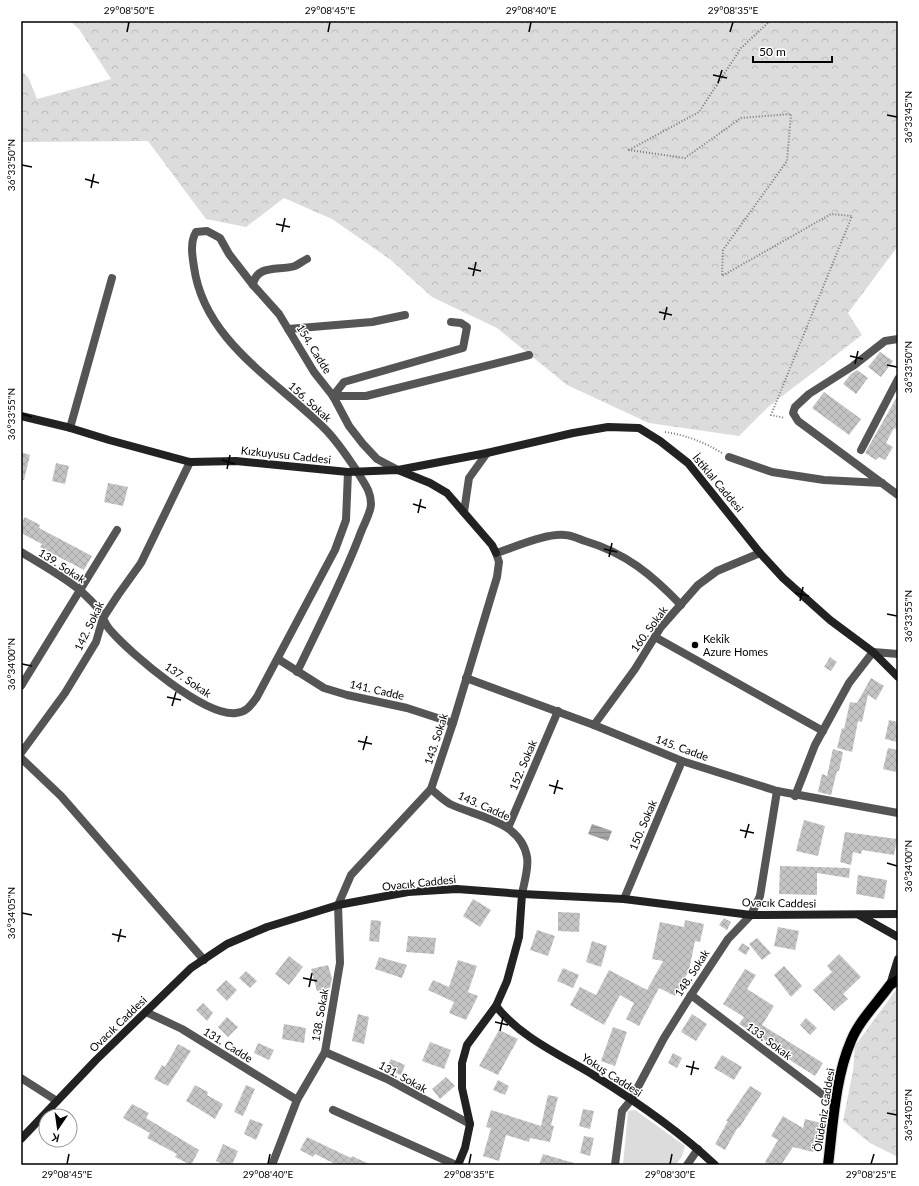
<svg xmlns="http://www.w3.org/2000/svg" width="919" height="1186" viewBox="0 0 919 1186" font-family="Lato,sans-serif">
<defs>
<pattern id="forest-crowns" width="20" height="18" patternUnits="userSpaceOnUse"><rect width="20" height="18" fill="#dcdcdc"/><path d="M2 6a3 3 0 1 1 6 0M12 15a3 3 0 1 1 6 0" fill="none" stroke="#bbb"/></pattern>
<pattern id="water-rules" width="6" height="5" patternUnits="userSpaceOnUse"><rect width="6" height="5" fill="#a3a3a3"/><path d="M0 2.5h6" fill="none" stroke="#8b8b8b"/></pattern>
<pattern id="building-cross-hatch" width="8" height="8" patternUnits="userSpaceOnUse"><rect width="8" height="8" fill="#c4c4c4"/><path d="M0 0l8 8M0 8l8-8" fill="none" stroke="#a7a7a7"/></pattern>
</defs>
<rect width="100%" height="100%" fill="#fff"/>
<g fill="url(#forest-crowns)">
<polygon points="70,21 898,21 898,246 848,313 862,335 768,407 739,436 649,423 567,385 497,328 432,297 391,260 332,219 284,198 246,227 206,219 148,141 21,142 21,70 29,79 37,99 111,79 79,29"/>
<polygon points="898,987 898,1157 870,1143 843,1121 853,1071 855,1046"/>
</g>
<polygon fill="#dcdcdc" points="635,1110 685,1146 682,1156 676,1165 623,1165 628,1111"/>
<polygon fill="url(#water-rules)" points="592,824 612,831 608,841 588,834"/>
<g fill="url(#building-cross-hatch)">
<polygon points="880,352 893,361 881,377 868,367"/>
<polygon points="857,370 868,378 856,394 843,384 851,374"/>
<polygon points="824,392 861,419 849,435 812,408"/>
<polygon points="898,395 898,430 894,428 886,443 893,447 885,460 879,457 876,460 865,453"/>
<polygon points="21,452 30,455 24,480 21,480"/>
<polygon points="56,463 69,466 65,484 52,481"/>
<polygon points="108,483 128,487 123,506 104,502"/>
<polygon points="25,517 40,525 39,528 92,556 84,570 40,547 42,544 21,533 21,524"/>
<polygon points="830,657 837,662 831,671 824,667"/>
<polygon points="871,678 884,686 876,700 868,695 862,722 858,721 852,752 837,748 842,728 844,729 850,702 857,703"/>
<polygon points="889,720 898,722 897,742 885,739"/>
<polygon points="888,748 898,750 896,772 883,769"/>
<polygon points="833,749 843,752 839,771 837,771 831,795 818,792 822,774 827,776"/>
<polygon points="804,820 825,826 818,856 796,851"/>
<polygon points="845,832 897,839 894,855 862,850 861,854 853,852 851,865 840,862"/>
<polygon points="780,866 817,867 850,868 849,878 817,873 817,895 779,894"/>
<polygon points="858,875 887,880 884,899 856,894"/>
<polygon points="473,899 491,910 480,927 463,916"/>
<polygon points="558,912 580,913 579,932 558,931"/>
<polygon points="724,918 731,922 727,930 719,925"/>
<polygon points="371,920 381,921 379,942 369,941"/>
<polygon points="685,920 704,924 700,942 695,941 689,970 675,996 659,988 639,1026 626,1019 634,1003 620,995 604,1025 570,1005 580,987 596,995 609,970 647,990 663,961 652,959 660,922 684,927"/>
<polygon points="778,927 799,931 795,950 774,946"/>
<polygon points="537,930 555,936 548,956 530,950"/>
<polygon points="408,936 436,938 434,954 406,952"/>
<polygon points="757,938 771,953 762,960 749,944"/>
<polygon points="592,941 607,946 601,967 586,962"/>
<polygon points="742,943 750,948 746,955 738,950"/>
<polygon points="839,954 861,977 843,994 848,999 834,1011 813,990 832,972 827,966"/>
<polygon points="289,956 303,967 289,985 275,974"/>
<polygon points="379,957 407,965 402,978 375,969"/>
<polygon points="458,960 477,966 468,992 478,996 466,1020 449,1013 454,1002 428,990 433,980 449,987"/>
<polygon points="328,965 332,978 330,988 317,991 311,969"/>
<polygon points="784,966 802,986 791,997 774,975"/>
<polygon points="563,968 579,975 573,988 557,981"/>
<polygon points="745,969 756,975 747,989 774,1006 762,1025 823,1063 815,1076 766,1045 764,1043 766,1041 739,1024 744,1017 723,1004"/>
<polygon points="246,971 257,981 250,988 239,978"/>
<polygon points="226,980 237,990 227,1001 216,990"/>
<polygon points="203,1003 213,1013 207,1021 196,1010"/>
<polygon points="358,1014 369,1017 364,1044 352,1041"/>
<polygon points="692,1014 707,1024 696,1041 681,1032"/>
<polygon points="227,1017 238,1027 228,1037 218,1027"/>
<polygon points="806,1018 817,1028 810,1035 800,1025"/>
<polygon points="284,1024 306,1028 304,1043 282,1039"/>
<polygon points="613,1027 627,1032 615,1066 601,1061"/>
<polygon points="499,1030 518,1039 498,1075 479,1066"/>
<polygon points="430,1042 451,1050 444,1069 422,1061"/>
<polygon points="258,1043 274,1050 269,1060 254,1053"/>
<polygon points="178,1044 191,1051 168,1086 154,1079 162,1065 165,1067"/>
<polygon points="673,1053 682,1058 677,1068 668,1063"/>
<polygon points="722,1055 742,1067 734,1080 714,1068"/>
<polygon points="391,1059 405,1065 401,1075 386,1069"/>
<polygon points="446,1077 455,1086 440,1099 432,1089"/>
<polygon points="498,1080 509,1086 505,1095 493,1090"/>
<polygon points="195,1085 208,1092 207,1095 223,1104 215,1119 186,1101"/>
<polygon points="246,1085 255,1089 243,1116 234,1112"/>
<polygon points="750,1086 762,1093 739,1128 738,1127 725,1150 715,1144 728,1121 726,1121"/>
<polygon points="548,1095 558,1097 551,1125 554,1126 550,1142 530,1138 529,1142 506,1135 499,1161 483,1156 491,1128 486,1127 491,1110 541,1126"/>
<polygon points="132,1104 149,1113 146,1118 199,1150 191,1165 175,1157 177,1154 147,1138 150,1133 123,1118"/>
<polygon points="583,1109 594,1111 590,1129 579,1126"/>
<polygon points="783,1116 803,1128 805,1119 821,1123 813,1152 793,1147 781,1165 770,1165 765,1162 778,1140 771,1136"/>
<polygon points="250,1119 263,1124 256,1140 244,1134"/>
<polygon points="584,1136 594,1138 590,1156 580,1153"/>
<polygon points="307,1137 351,1158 352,1156 371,1165 337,1165 315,1154 313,1157 300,1150"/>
<polygon points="223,1144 238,1151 232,1165 225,1165 216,1161"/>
<polygon points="543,1154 574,1163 574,1165 539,1165"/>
</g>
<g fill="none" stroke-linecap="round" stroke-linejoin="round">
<g stroke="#dbdbdb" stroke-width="12">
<path id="primary" d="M 828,1165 C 833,1125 835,1078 851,1041 C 859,1021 877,1003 890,985 L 898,980"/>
</g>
<g stroke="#777" stroke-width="2" stroke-dasharray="1 2" stroke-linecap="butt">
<polyline points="770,21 741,48 699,112 629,150 685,158 741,118 791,114 787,161 723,250 722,276 831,214 852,216 771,415 785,418"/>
<path d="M 665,432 C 686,435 704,442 722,453"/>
</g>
<g stroke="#555" stroke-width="8">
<path d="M 307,259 C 303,261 299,264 295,266 C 279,271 256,264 253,285 L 279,314 L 314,372 L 333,396 L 349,426 L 363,444 L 377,459 L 398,470"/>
<path d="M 253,285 L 229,254 L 220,238 L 207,231 L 196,232 C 190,242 192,255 194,267 C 204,340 274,379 322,426 C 336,439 346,455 357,471 C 363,482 371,490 371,504 C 371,512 364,524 361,532 C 343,580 319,626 297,672"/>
<polyline points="288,329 372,322 405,315"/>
<polyline points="898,339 885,341 853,366 809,394 795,407 793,413 798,421 898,495"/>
<polyline points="333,396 366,396 529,355"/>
<polyline points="333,396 344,382 463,348 467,327 461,323 451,322"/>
<polyline points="70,428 112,278"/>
<polyline points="861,450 898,379"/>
<polyline points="729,457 772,472 824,480 882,483"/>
<polyline points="464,512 469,478 487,453"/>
<path d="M 21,552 C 38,562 69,580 82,592 C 88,598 95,604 99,610 C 103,617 105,625 111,631 C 132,655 205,717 236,713 C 247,712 251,705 257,697 L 335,550 L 346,520 L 348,472"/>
<polyline points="655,637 823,731"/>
<polyline points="278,659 324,688 347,695 407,708 453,723"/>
<polyline points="466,678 594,725 682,761 777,791 898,813"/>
<polyline points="21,686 117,530"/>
<polyline points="594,725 635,669 661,627 698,585 717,571 760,553"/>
<polyline points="21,753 65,693 96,642 103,618 118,595 141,563 190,462"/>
<polyline points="21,758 61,796 204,960"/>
<path d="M 431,789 C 437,794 443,800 450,804 C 477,817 521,821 527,857 C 529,868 524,883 522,894"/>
<polyline points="795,796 815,745 849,683 873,652 898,654"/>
<polyline points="508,828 558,711"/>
<polyline points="624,899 682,761"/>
<polyline points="691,995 835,1104"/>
<polyline points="146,1012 182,1029 297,1100"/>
<polyline points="325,1052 387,1079 470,1124"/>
<polyline points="21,1078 57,1101"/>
<polyline points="333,1110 456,1165"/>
<path d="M 272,1165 L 297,1100 L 325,1052 L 340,963 L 338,905 L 351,875 L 431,789 L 453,723 L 497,577 L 499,562 L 496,553 C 515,547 546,533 565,535 C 571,535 579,539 585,541 C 626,553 652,575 681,605"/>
<polyline points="615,1165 622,1111 631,1100 664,1038 691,995 728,939 751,915 760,896 777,791"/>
<polyline points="687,1165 698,1149"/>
</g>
<g stroke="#222" stroke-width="8">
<polyline points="21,416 67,427 109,440 190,462 236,461 348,472 398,470 430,483 447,493 492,545 496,553"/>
<polyline points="398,470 487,453 573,433 608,427 639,428 660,441 688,463 760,553 783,578 830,620 873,652 898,677"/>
<polyline points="859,915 898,937"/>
<polyline points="890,985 898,959"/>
<path d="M 496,1006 C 521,1038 561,1055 595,1076 C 637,1102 679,1131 715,1165"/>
<polyline points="21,1139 96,1060 191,968 227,944 267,927 338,905 408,892 457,889 522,894 624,899 751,915 898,914"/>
<polyline points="458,1165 465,1148 470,1124 462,1088 462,1063 467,1045 496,1006 507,981 519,937 522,894"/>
</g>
<use href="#primary" stroke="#000" stroke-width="10"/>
</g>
<path fill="none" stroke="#000" stroke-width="1.5" d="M 127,32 L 129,22M 328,32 L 330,22M 529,32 L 531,22M 730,32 L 733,22M 713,75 L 727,78M 718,83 L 722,70M 887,115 L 897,117M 22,165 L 32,167M 85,179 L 99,183M 91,188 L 94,174M 276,224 L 290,227M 282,232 L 285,218M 468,268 L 481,271M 473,276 L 476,262M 659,312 L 672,315M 664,320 L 667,307M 850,356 L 863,359M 855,364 L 858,351M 887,365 L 897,367M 22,414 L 32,417M 222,460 L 235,464M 227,469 L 230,455M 413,504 L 426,508M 418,513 L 421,499M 604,549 L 617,552M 609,557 L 612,543M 795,593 L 809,596M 800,601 L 803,587M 887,614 L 897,616M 22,664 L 32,666M 167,697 L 181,700M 172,706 L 176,692M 358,741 L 372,744M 363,750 L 367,736M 549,785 L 563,789M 554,794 L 558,780M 740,830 L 754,833M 745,838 L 749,824M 887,863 L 897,866M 22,913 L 32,915M 112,934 L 126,937M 118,942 L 121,929M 303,978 L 317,981M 309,987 L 312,973M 495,1022 L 508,1025M 500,1031 L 503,1017M 686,1066 L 699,1069M 691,1075 L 694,1061M 887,1113 L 897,1115M 67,1164 L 69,1154M 268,1164 L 270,1154M 469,1164 L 471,1154M 670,1164 L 672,1154M 871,1164 L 874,1154"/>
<circle fill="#000" stroke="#fff" stroke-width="1.5" cx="695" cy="645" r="4"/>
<g text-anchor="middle" stroke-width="3" stroke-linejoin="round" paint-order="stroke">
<g font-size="11" fill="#000" stroke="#fff">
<text transform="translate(314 349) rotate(58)" y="4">154. Cadde</text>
<text transform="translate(310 402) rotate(42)" y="4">156. Sokak</text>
<text transform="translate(286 455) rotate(6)" y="4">Kızkuyusu Caddesi</text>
<text transform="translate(718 483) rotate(50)" y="4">İstiklal Caddesi</text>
<text transform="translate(62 566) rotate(33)" y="4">139. Sokak</text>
<text transform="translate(89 626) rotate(-64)" y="4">142. Sokak</text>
<text transform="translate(649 629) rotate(-54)" y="4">160. Sokak</text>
<text transform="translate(188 680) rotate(34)" y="4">137. Sokak</text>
<text transform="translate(377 690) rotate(13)" y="4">141. Cadde</text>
<text transform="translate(436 739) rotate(-72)" y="4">143. Sokak</text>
<text transform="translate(682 748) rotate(20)" y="4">145. Cadde</text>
<text transform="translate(523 765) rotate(-67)" y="4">152. Sokak</text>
<text transform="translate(484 806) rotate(24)" y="4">143. Cadde</text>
<text transform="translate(643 825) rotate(-67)" y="4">150. Sokak</text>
<text transform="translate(419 883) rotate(-6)" y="4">Ovacık Caddesi</text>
<text transform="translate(779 903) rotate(1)" y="4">Ovacık Caddesi</text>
<text transform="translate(692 973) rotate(-57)" y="4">148. Sokak</text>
<text transform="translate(320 1015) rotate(-80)" y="4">138. Sokak</text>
<text transform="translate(118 1024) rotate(-44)" y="4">Ovacık Caddesi</text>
<text transform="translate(769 1041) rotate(37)" y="4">133. Sokak</text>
<text transform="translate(228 1045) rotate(32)" y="4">131. Cadde</text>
<text transform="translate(612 1075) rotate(33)" y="4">Yokuş Caddesi</text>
<text transform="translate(403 1077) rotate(29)" y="4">131. Sokak</text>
<text transform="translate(824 1110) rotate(-81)" y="4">Ölüdeniz Caddesi</text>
</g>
<g font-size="11" fill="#000" stroke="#fff" text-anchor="start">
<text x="703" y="643">Kekik<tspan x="703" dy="13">Azure Homes</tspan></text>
</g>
</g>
<rect width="919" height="1186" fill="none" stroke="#ffffff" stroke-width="44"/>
<g transform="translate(58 1128) rotate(193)"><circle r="19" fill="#ffffff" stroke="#999999"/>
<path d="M0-3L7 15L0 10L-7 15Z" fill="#000000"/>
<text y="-6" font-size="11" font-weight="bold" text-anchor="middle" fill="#000000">K</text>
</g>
<path d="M753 56v6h79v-6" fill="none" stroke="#000000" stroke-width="2"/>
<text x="759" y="56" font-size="12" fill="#000000" stroke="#ffffff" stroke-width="3" paint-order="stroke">50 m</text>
<rect x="22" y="22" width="875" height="1142" fill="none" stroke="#000" stroke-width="1.5"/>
<g font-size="10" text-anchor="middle" fill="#000">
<text x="129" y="14">29°08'50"E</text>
<text x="330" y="14">29°08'45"E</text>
<text x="531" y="14">29°08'40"E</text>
<text x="733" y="14">29°08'35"E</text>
<text transform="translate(908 117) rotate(-90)" y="4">36°33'45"N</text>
<text transform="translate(11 165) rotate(-90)" y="4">36°33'50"N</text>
<text transform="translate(908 367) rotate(-90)" y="4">36°33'50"N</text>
<text transform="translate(11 414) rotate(-90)" y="4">36°33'55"N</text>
<text transform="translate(908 616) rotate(-90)" y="4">36°33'55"N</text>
<text transform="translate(11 664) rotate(-90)" y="4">36°34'00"N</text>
<text transform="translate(908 866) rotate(-90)" y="4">36°34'00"N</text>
<text transform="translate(11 913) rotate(-90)" y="4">36°34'05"N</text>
<text transform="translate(908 1115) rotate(-90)" y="4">36°34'05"N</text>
<text x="67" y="1178">29°08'45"E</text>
<text x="268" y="1178">29°08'40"E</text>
<text x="469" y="1178">29°08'35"E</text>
<text x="670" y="1178">29°08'30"E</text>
<text x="871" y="1178">29°08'25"E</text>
</g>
</svg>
